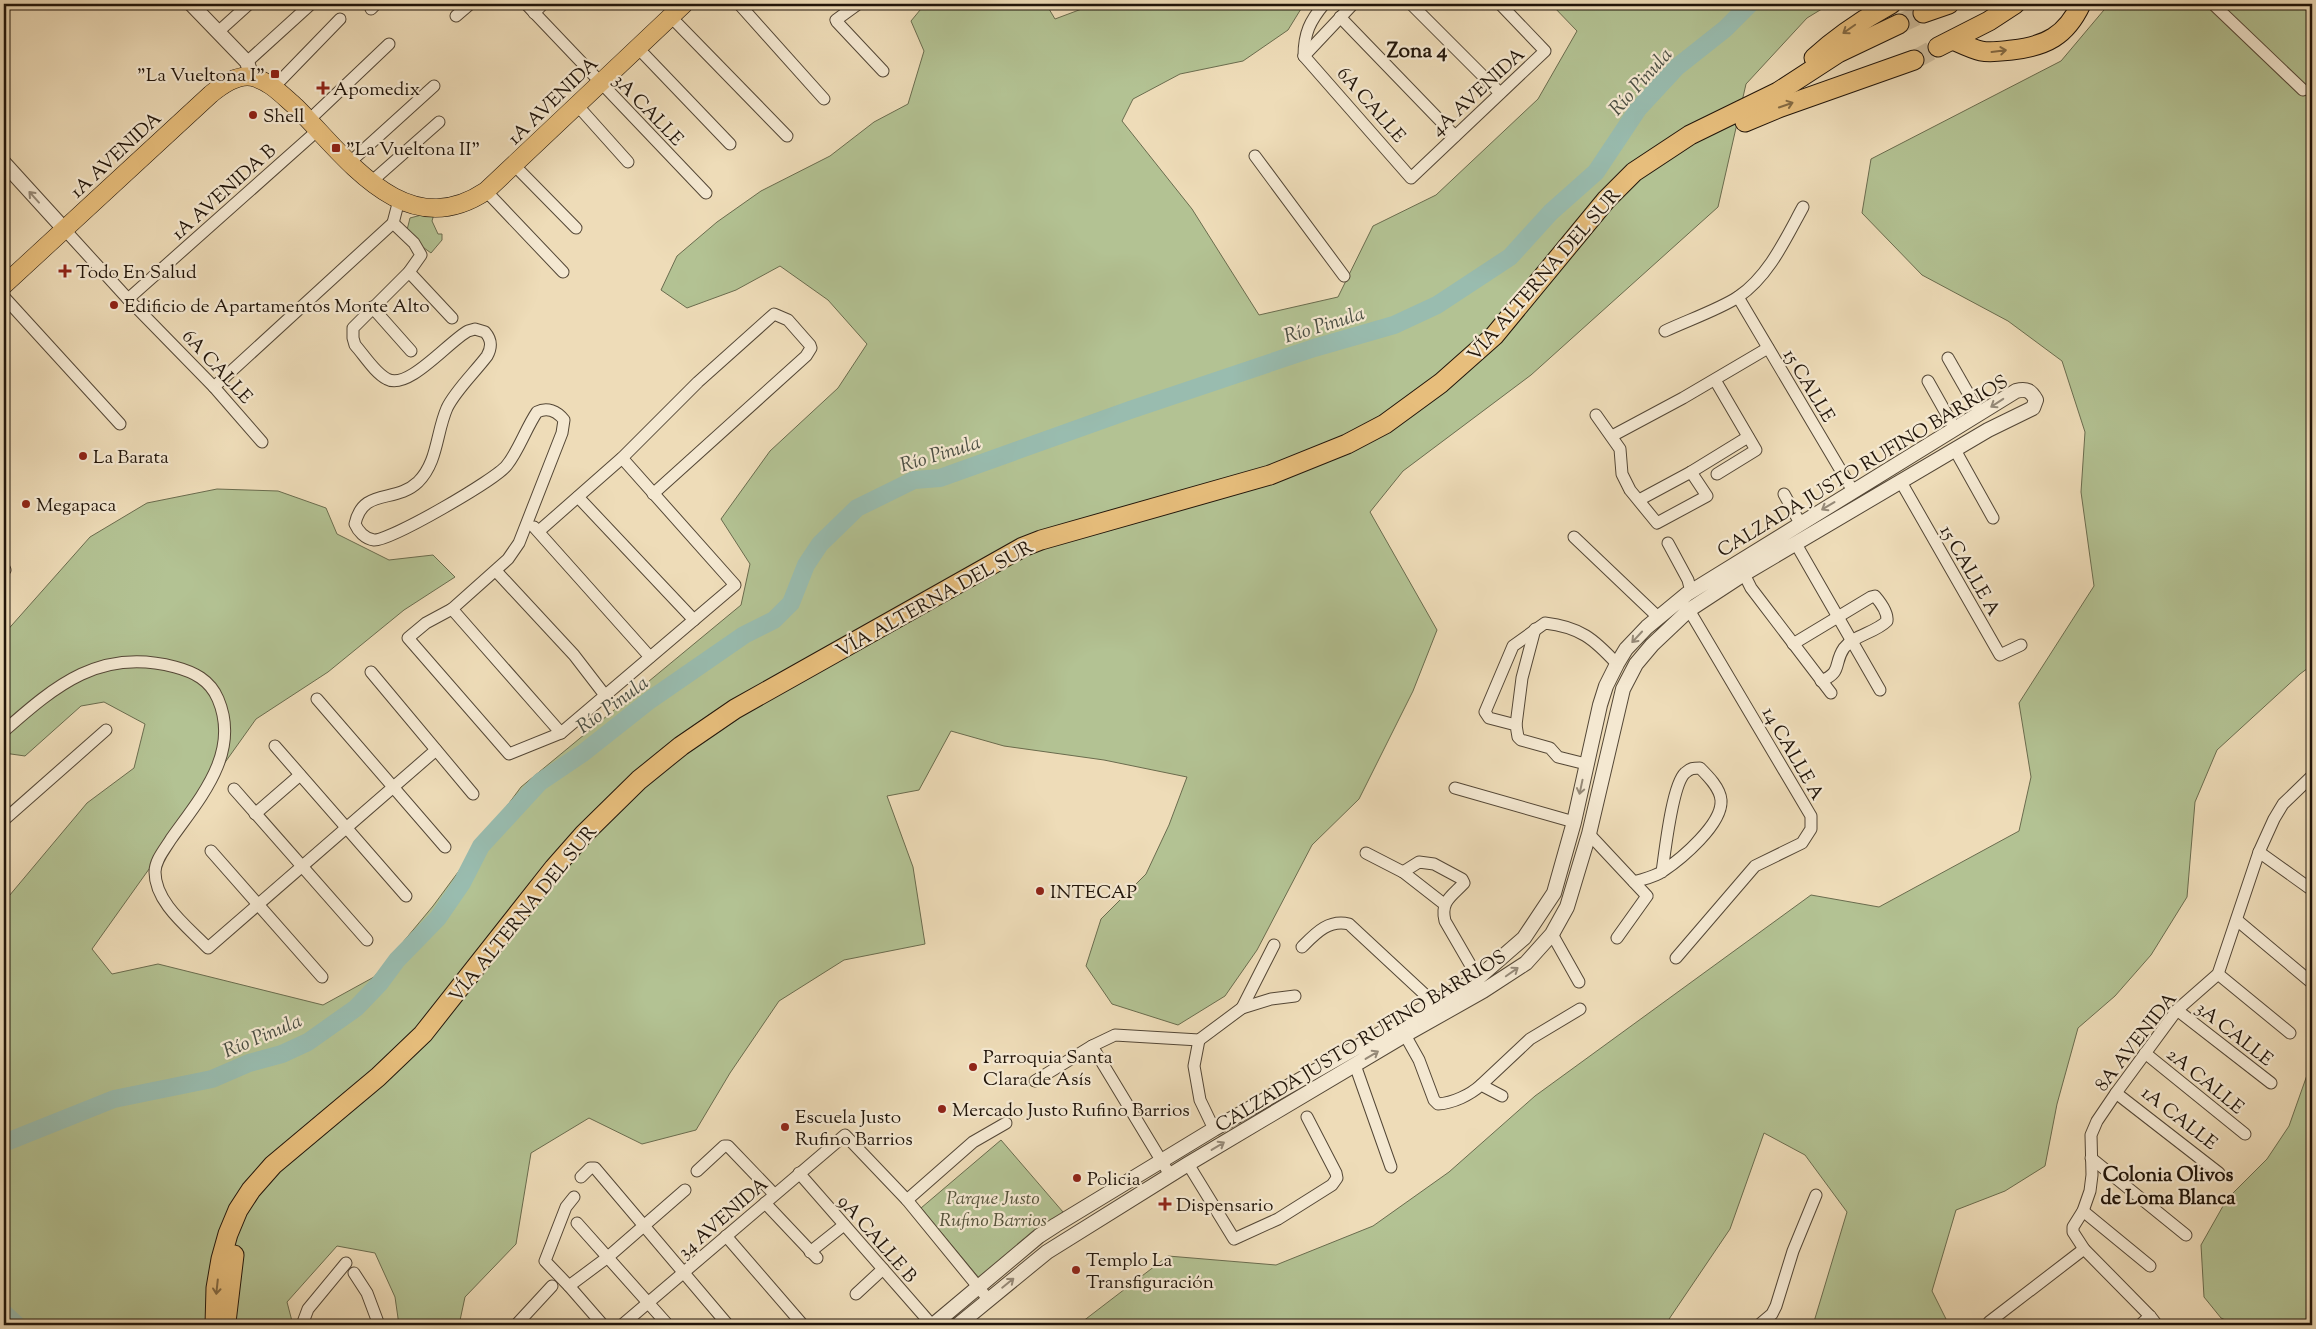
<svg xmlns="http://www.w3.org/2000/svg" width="2316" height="1329" viewBox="0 0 2316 1329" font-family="'Sorts Mill Goudy',serif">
<rect width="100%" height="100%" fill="#eedcb8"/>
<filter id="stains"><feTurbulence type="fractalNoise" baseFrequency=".004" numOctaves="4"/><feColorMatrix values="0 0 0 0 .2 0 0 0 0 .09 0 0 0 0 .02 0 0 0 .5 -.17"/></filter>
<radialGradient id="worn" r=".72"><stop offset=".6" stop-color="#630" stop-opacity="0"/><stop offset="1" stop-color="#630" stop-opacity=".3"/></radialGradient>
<g fill="#b3c293" stroke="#6a6c4e">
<polygon points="925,4 1046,4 1055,19 1095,4 1304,4 1288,30 1243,61 1180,74 1133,99 1122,121 1192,209 1259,315 1338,297 1373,226 1436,195 1538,99 1577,31 1551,4 1830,4 1807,18 1746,84 1718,207 1531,375 1403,471 1370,512 1437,630 1413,691 1359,799 1312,845 1257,950 1225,996 1178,1025 1112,1004 1086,966 1101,919 1146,874 1169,825 1187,777 1104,760 1004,746 951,731 919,790 887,796 913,867 925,944 844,960 779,1001 730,1073 696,1130 642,1144 589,1118 531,1153 516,1244 465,1297 459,1325 399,1325 395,1297 375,1253 337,1246 287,1302 293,1325 4,1325 4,902 87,803 134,768 145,724 104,702 81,706 25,756 4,753 4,634 90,537 147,503 217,489 278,491 326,508 337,534 389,560 433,555 455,577 404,610 328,672 256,719 92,949 112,974 158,964 323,1005 374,977 433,906 521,787 741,605 750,564 721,519 770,451 838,388 867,344 828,300 780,266 736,290 687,308 661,290 677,256 717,222 761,191 830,156 874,122 908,104 924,51 911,21"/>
<polygon points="2109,4 2312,4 2312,665 2300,674 2217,750 2195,802 2187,897 2151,955 2115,996 2078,1028 2057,1104 2045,1166 2005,1191 1956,1210 1932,1291 1949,1325 1813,1325 1847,1212 1805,1155 1764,1133 1730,1229 1665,1325 1078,1325 1168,1256 1276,1265 1373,1226 1449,1172 1535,1096 1811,895 1879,907 2019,831 2031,777 2019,703 2094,586 2081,492 2085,432 2062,361 2008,321 1922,275 1862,213 1871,159 2061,61"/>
<polygon points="425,214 434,214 432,221 438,234 442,234 442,240 431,253 420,245 407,230 410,218"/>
<polygon points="2312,1061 2312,1325 2236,1325 2221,1318 2204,1297 2201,1245 2227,1199 2267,1159 2289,1126"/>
<polygon points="1001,1140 1063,1212 979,1278 921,1208"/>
</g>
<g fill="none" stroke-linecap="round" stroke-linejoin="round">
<g stroke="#99bcaf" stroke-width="18">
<polyline points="4,1143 114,1099 212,1079 249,1063 282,1054 308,1042 356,1008 380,983 397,960 438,918 462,883 481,846 540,782 583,753 650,700 744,635 774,620 791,603 806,565 820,544 857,508 914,480 940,478 1130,410 1314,348 1394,325 1437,305 1510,257 1551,212 1596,172 1638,109 1677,67 1725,29 1750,4"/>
<polyline points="4,1313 17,1325"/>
</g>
<g stroke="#cfbe9e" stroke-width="19" stroke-dasharray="19 9" stroke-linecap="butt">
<polyline points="1899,24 1923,13"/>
<polyline points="1914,60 1938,47"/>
</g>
<g stroke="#544736" stroke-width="13">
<g id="minor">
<polyline points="526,4 706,193"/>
<polyline points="739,4 824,99"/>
<polyline points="858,4 836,20 837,22 883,71"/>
<polyline points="1411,4 1500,93"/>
<polyline points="2213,4 2303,90"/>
<polyline points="371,9 376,4"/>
<polyline points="534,13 543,4"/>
<polyline points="456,16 470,4"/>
<polyline points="670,16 787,136"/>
<polyline points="1340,17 1455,136"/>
<polyline points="218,32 249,4"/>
<polyline points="637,47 730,144"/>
<polyline points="1304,56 1411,178 1545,51 1500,4"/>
<polyline points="1304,56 1353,4"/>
<path d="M 1304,56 C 1304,33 1310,21 1324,4"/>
<polyline points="247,62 311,4"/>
<polyline points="274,87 340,19"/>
<polyline points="577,105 628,162"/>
<polyline points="309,120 389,44"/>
<polyline points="1255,156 1344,276"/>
<polyline points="349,163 434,86"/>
<polyline points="514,165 576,228"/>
<polyline points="371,182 439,122"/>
<polyline points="486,191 563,272"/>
<path d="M 393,223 L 414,243 L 421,255 L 409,272 L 353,328 L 353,338 L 355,345 C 364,355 375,373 387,379 C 408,391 449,341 468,331 L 475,329 L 485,332 C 492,340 492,347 487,356 C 475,372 455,391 447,408 C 436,433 438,462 418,482 C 395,504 363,487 355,524 C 358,531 365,539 374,540 C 390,541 497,479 507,465 C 519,450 526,428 537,412 C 547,407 557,411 564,420 L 562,433 L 519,543 L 508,559 L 452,609 L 426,623 L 408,638 L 509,754 L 561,733 L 735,585 L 622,458"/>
<polyline points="393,223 399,200"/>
<polyline points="65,230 128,299 214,387 262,442"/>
<polyline points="409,272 452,318"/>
<polyline points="4,297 120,424"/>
<polyline points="1738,297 1853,491"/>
<polyline points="128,299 318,130"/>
<polyline points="372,307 411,351"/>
<path d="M 1665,331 C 1686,321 1720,309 1738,297 C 1769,276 1786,238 1803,207"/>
<polyline points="1948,358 1980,414"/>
<polyline points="1715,380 1756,450 1717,474"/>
<polyline points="1928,381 1955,429"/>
<polyline points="214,387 393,223"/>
<polyline points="1596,415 1620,449 1622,474 1630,490 1657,523 1707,496 1691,472"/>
<polyline points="1612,436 1683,398 1768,348"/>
<polyline points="1955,450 1993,518"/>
<polyline points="1901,482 2000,655 2021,645"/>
<polyline points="1784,494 1800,523"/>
<polyline points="578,497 694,620"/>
<polyline points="1639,500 1691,472 1748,437"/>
<polyline points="534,527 650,657"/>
<polyline points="539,531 622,458 698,382 774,314 788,320 810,345 811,348 806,356 653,494"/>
<polyline points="1574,537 1658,617"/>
<polyline points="1668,543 1688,580 1691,592"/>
<polyline points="1796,544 1880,690"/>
<polyline points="4,568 5,570"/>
<polyline points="496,571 574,655 604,694"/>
<polyline points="1744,574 1751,588 1831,693"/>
<polyline points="452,609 561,733"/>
<path d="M 1793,644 L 1871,597 L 1875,596 C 1881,603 1888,613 1887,621 C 1875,633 1854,635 1844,648 C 1833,664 1843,672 1821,681"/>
<polyline points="371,672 473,794"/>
<polyline points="317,699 445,847"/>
<polyline points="1516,725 1522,678 1535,629"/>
<path d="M 4,731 C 56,685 101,647 175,667 C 194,672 210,680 218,699 C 241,753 200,798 171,839 C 165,849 155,860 155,872 C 155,903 189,928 208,948 L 436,750"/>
<polyline points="275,746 406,896"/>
<path d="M 1586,764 L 1558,757 L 1550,748 L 1521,740 L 1518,737 L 1516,725 L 1489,718 L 1485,712 L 1513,646 L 1545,623 C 1580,627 1594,639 1617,664"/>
<polyline points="1455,788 1574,822"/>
<polyline points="234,789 367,940"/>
<polyline points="255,814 300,775"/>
<polyline points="4,820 106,730"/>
<polyline points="1589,834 1647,896 1617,938"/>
<polyline points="211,851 322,977"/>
<polyline points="2259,852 2312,890"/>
<polyline points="1366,853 1403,872 1444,904"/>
<path d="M 1403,872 L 1419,862 L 1434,864 L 1462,879 L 1464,883 C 1452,896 1440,901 1445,921 L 1478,978"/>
<path d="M 1634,882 C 1643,879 1655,877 1663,871 C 1681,859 1723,824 1721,800 C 1720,788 1708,776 1700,768 C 1694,768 1690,768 1685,773 C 1672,785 1665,852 1662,872"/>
<polyline points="2238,921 2312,983"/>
<polyline points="1552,934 1579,982"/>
<path d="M 1302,947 C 1315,934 1328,919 1349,924 L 1434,1003"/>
<polyline points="1676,958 1755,866 1802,843 1811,829 1811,816 1689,610"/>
<polyline points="2218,974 2290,1033"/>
<polyline points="1242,1008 1274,945"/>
<polyline points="2177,1010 2271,1083"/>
<path d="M 1405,1035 L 1419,1060 L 1434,1100 L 1438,1104 C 1453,1103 1470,1095 1481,1085 L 1502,1096"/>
<polyline points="1199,1040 1194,1066 1200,1100 1214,1129"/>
<polyline points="1092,1046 1170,1175"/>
<polyline points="2145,1053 2245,1134"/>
<polyline points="1355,1065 1391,1167"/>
<polyline points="1035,1081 1092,1046 1115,1035 1199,1040 1242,1008 1271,999 1295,996"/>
<polyline points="1481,1085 1530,1039 1580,1009"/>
<polyline points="2116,1093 2219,1173"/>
<polyline points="2091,1158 2186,1235"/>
<polyline points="1188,1164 1234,1239 1278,1219 1332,1185 1337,1178 1336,1173 1307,1117"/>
<polyline points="697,1171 724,1146 728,1146 774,1194"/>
<polyline points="799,1173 932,1325"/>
<polyline points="581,1177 590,1168 595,1168 728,1325"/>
<polyline points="574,1197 566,1207 545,1261 569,1286 608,1257 685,1190"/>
<polyline points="907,1200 973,1142 1006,1123"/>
<polyline points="765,1203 817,1258"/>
<polyline points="2083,1211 2150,1266"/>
<polyline points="577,1223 668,1325"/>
<polyline points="726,1236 803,1325"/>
<polyline points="810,1252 844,1225"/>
<polyline points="354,1273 367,1293 379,1325"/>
<polyline points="569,1286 603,1325"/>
<polyline points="856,1294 883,1269"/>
<polyline points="1989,1322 2084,1249"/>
<polyline points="302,1325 308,1309 346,1263"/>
<polyline points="516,1325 552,1286"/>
<polyline points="622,1325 845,1135 907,1200 988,1299"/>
<polyline points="1759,1325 1772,1314 1776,1306 1793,1251 1816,1195"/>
<polyline points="2140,1325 2150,1316"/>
<polyline points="2157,1325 2150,1316 2084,1249 2073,1232 2073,1227 2083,1211 2090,1191 2092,1175 2091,1135 2097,1121 2116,1093 2177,1010 2218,974 2259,852 2274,819 2283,804 2312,776"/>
</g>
</g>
<g stroke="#544736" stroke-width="16">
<g id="tertiary">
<polyline points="191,4 247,62 252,77"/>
<polyline points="4,163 65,230"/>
<path d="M 933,1325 L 1039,1236 L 1056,1225 L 1214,1129 L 1478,978 L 1524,938 L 1554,893 L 1574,822 L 1600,705 L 1606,686 L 1617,664 L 1626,649 L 1647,627 L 1687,594 L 2016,391 C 2027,388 2031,391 2036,400 L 2033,408 L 1988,430 L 1744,574 L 1689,610 L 1652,645 L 1636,664 L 1623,689 L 1589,834 L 1567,907 L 1552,934 L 1526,963 L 1483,991 L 1405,1035 L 1188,1164 L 1047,1252 L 958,1325"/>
</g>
</g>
<g stroke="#21150a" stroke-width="19">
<path id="primary" d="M 4,285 L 211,94 C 222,85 237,74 252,77 C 270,81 283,96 296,107 C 347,158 405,245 486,191 L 684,4"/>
</g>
<g stroke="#21150a" stroke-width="21">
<g id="trunk">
<polyline points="1923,13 1949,4"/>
<path d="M 1953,40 C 1962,44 1972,49 1981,51 C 1991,53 2002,51 2012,50 C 2046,46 2066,36 2081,4"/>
<polyline points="1938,47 1989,21 2015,4"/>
<path d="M 1814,58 C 1838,36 1862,20 1891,4"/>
<polyline points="1745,122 1781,107 1914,60"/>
<polyline points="226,1322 234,1255"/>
<polyline points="215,1325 216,1288 221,1259 228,1234 238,1210 251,1190 273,1165 378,1077 423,1034 554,868 584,834 639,780 681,746 735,709 1023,547 1041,540 1270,475 1347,444 1385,424 1441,383 1494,336 1606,200 1634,172 1690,135 1778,92 1838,53 1899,24"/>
</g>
</g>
<use href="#minor" stroke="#f4e8d1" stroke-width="11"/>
<use href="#tertiary" stroke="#f4e8d1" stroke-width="14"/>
<use href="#primary" stroke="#e7be7c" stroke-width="18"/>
<use href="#trunk" stroke="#e7be7c" stroke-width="19"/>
</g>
<defs><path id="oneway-shaft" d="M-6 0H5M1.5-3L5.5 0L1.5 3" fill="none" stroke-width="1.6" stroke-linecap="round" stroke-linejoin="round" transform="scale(1.25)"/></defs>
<g stroke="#846a43">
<use href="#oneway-shaft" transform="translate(1849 29) rotate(145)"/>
<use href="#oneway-shaft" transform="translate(1999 51) rotate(-7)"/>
<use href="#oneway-shaft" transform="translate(1786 105) rotate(-19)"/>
<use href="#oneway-shaft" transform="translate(217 1287) rotate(96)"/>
</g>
<g stroke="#958977">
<use href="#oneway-shaft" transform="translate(34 197) rotate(-132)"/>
<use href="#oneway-shaft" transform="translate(1997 403) rotate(147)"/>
<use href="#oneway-shaft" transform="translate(1828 506) rotate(149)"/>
<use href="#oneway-shaft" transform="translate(1637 637) rotate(133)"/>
<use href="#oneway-shaft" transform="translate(1581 787) rotate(102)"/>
<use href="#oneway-shaft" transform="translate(1512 972) rotate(-35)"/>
<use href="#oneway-shaft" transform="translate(1372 1055) rotate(-31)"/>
<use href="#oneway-shaft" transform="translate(1218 1146) rotate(-31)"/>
<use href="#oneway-shaft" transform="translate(1008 1283) rotate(-39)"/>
</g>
<g fill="#8f2418" stroke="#f4e8d1" stroke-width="2">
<rect x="270" y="69" width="10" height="10" rx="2.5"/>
<path d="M320.5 80.5h5v5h5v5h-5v5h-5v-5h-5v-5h5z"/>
<circle cx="253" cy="115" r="5"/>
<rect x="331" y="143" width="10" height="10" rx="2.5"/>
<path d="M62.5 263.5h5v5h5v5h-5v5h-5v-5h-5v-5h5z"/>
<circle cx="114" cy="305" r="5"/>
<circle cx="83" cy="456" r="5"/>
<circle cx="26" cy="504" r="5"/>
<circle cx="1040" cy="891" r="5"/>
<circle cx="973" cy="1067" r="5"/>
<circle cx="942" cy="1109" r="5"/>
<circle cx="785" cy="1127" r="5"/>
<circle cx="1077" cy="1178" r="5"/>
<path d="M1162.5 1196.5h5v5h5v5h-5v5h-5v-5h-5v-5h5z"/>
<circle cx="1076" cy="1270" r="5"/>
</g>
<g text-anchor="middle" stroke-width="4.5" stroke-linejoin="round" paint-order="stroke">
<g font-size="19" fill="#21150a" stroke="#f4e8d1" text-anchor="start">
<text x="265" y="81" text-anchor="end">"La Vueltona I"</text>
<text x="333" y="95">Apomedix</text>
<text x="263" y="122">Shell</text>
<text x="346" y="155">"La Vueltona II"</text>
<text x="76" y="278">Todo En Salud</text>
<text x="124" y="312">Edificio de Apartamentos Monte Alto</text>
<text x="93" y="463">La Barata</text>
<text x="36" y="511">Megapaca</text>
<text x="1050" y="898">INTECAP</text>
<text x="983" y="1063">Parroquia Santa<tspan x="983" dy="22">Clara de Asís</tspan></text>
<text x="952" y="1116">Mercado Justo Rufino Barrios</text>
<text x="795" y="1123">Escuela Justo<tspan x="795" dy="22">Rufino Barrios</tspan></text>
<text x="1087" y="1185">Policia</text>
<text x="1176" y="1211">Dispensario</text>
<text x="1086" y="1266">Templo La<tspan x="1086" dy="22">Transfiguración</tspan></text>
</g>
<g font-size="19" fill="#21150a" stroke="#f4e8d1">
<text transform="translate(1477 91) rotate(-43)" y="7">4A AVENIDA</text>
<text transform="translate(552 100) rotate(-44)" y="7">1A AVENIDA</text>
<text transform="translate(1372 104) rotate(49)" y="7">6A CALLE</text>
<text transform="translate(649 109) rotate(46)" y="7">3A CALLE</text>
<text transform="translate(115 154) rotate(-43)" y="7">1A AVENIDA</text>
<text transform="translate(223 191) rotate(-42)" y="7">1A AVENIDA B</text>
<text transform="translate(1543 274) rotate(-49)" y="7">VÍA ALTERNA DEL SUR</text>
<text transform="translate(218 366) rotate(47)" y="7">6A CALLE</text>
<text transform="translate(1810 385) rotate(59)" y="7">15 CALLE</text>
<text transform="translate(1862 465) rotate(-31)" y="7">CALZADA JUSTO RUFINO BARRIOS</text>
<text transform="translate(1971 570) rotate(60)" y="7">15 CALLE A</text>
<text transform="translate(934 598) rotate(-29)" y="7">VÍA ALTERNA DEL SUR</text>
<text transform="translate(1794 753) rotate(60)" y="7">14 CALLE A</text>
<text transform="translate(522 913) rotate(-51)" y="7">VÍA ALTERNA DEL SUR</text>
<text transform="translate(2235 1033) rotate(38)" y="7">3A CALLE</text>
<text transform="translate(1360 1040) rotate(-31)" y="7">CALZADA JUSTO RUFINO BARRIOS</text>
<text transform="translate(2135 1041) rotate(-52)" y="7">8A AVENIDA</text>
<text transform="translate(2206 1080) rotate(39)" y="7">2A CALLE</text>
<text transform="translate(2180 1117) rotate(38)" y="7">1A CALLE</text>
<text transform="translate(722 1217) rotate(-41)" y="7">34 AVENIDA</text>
<text transform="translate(878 1238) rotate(49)" y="7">9A CALLE B</text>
</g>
<g font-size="19" font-style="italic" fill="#54523a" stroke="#f4e8d1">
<text x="993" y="1204">Parque Justo<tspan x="993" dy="22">Rufino Barrios</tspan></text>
</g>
<g font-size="20" font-style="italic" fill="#4b4f44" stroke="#f4e8d1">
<text transform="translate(1640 81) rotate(-48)" y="7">Río Pinula</text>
<text transform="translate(1324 324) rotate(-17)" y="7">Río Pinula</text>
<text transform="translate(940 453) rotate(-17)" y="7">Río Pinula</text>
<text transform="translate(612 704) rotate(-36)" y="7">Río Pinula</text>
<text transform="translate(262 1035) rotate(-23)" y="7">Río Pinula</text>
</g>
<g font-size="20" font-weight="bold" fill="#21150a" stroke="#f4e8d1">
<text x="2168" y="1181">Colonia Olivos<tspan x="2168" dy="23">de Loma Blanca</tspan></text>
</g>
<g font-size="21" font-weight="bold" fill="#21150a" stroke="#f4e8d1">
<text x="1417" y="57">Zona 4</text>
</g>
</g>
<rect width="2316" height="1329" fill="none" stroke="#eedcb8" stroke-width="20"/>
<rect x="5" y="5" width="2306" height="1319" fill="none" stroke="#21150a" stroke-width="2.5"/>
<rect x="10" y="10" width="2296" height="1309" fill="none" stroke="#21150a"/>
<rect width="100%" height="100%" filter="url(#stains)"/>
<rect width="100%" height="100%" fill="url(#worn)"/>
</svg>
